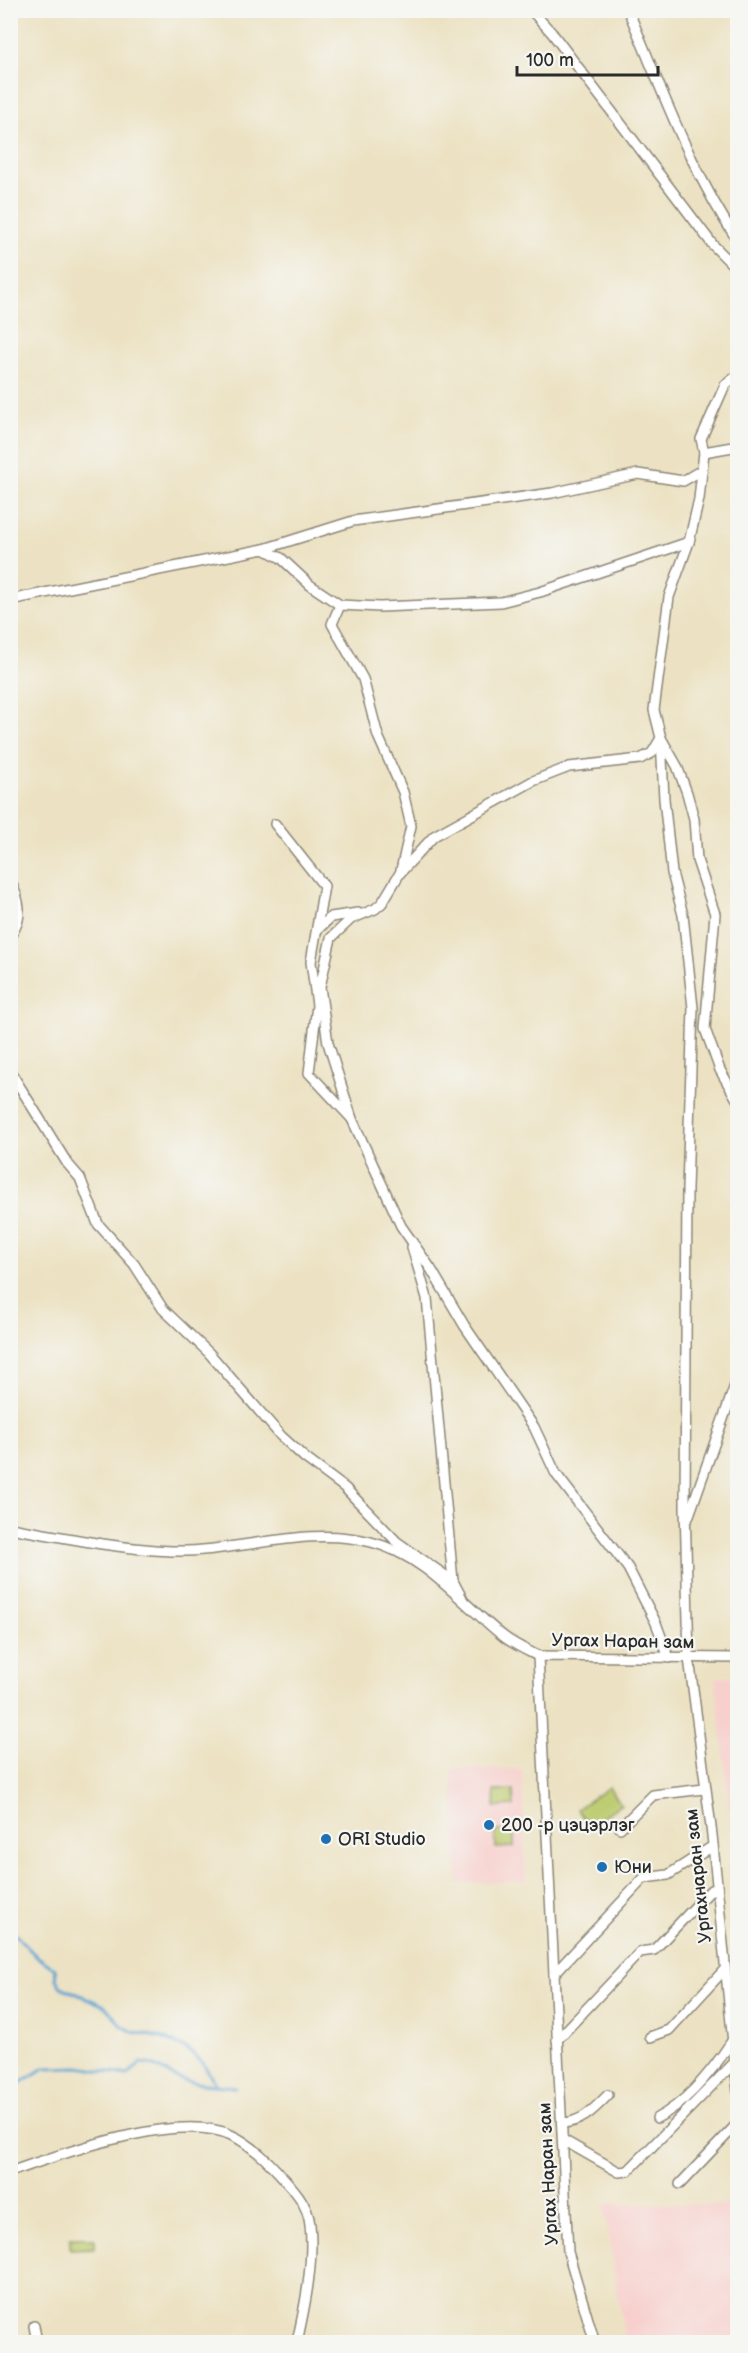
<svg xmlns="http://www.w3.org/2000/svg" width="748" height="2353" viewBox="0 0 748 2353" font-family="'Balsamiq Sans',sans-serif">
<rect width="100%" height="100%" fill="#f6f6f2"/>
<filter id="ink" filterUnits="userSpaceOnUse"><feTurbulence type="fractalNoise" baseFrequency=".0167" numOctaves="2"/><feDisplacementMap in="SourceGraphic" scale="12" xChannelSelector="R" yChannelSelector="G"/><feConvolveMatrix kernelMatrix="1 2 1 2 8 2 1 2 1" color-interpolation-filters="sRGB"/></filter>
<filter id="wash" filterUnits="userSpaceOnUse"><feTurbulence type="fractalNoise" baseFrequency=".008" numOctaves="4" result="noise"/><feDisplacementMap in="SourceGraphic" scale="24" xChannelSelector="R" yChannelSelector="G"/><feGaussianBlur stdDeviation="1.35" result="paint"/><feColorMatrix in="noise" values="0 0 0 0 0 0 0 0 0 0 0 0 0 0 0 0 0 1.4 0 .05"/><feComposite in="paint" operator="in"/></filter>
<g filter="url(#wash)">
<rect width="100%" height="100%" fill="#ece2c3"/>
<g fill="#f7d0cd">
<polygon points="715,1677 737,1677 737,1876"/>
<polygon points="452,1769 522,1769 526,1881 458,1883"/>
<polygon points="604,2204 737,2205 737,2342 625,2342"/>
</g>
<g fill="#bbca6d" stroke="#737a4c" stroke-width="1.5">
<polygon points="609,1787 621,1804 589,1826 577,1809"/>
<polygon points="513,1790 514,1806 495,1807 494,1791"/>
<polygon points="495,1831 514,1831 514,1847 496,1848"/>
<polygon points="70,2238 94,2238 94,2248 70,2249"/>
</g>
<g fill="none" stroke-linecap="round" stroke-linejoin="round">
<g stroke="#5aa2d1" stroke-width="3">
<polyline points="10,1929 35,1955 55,1969 56,1979 61,1987 105,2006 121,2025 133,2032 162,2038 185,2048 203,2063 215,2084"/>
<path d="M 10,2089 L 44,2068 L 79,2067 L 128,2075 L 140,2063 C 157,2063 168,2076 183,2080 C 200,2085 219,2085 235,2087"/>
</g>
</g>
</g>
<g filter="url(#ink)">
<g fill="none" stroke-linecap="round" stroke-linejoin="round">
<g stroke="#8c8677" stroke-width="12">
<g id="street">
<polyline points="531,10 552,33 713,245 738,270"/>
<path d="M 628,10 C 662,89 690,170 738,241"/>
<polyline points="738,375 725,385 701,439 704,452 699,499 689,542 669,597 654,710 661,738 664,799 672,873 683,915 693,1008 687,1189 685,1506 689,1658 712,1835 738,2092"/>
<polyline points="704,452 738,446"/>
<polyline points="264,549 353,521 552,493 638,474 683,481 702,470"/>
<polyline points="10,600 264,549 281,558 310,585 340,605 380,607 501,602 540,592 689,542"/>
<polyline points="340,605 332,624 363,679 378,736 403,792 411,826 401,870"/>
<polyline points="275,824 324,886 311,962 317,1005 309,1073 352,1119"/>
<path d="M 10,880 C 19,899 25,917 10,936"/>
<polyline points="317,930 331,917 358,913"/>
<polyline points="10,1071 67,1163 80,1178 98,1224 134,1264 163,1309 209,1353 281,1436 305,1458 345,1488 397,1542 453,1581 462,1598"/>
<polyline points="412,1247 427,1298 453,1581"/>
<polyline points="688,1518 738,1377"/>
<path d="M 10,1528 C 63,1537 118,1549 172,1551 C 238,1553 306,1525 371,1542 C 426,1556 460,1602 503,1636 C 513,1644 526,1650 538,1656"/>
<polyline points="669,1658 656,1623 628,1568 556,1474 534,1427 464,1325 431,1269 401,1226 352,1119 328,1043 320,987 331,938 351,919 375,909 382,903 400,873 434,836 533,781 569,767 640,759 652,753 661,738 677,766 687,793 694,819 697,860 715,914 705,1029 720,1070 738,1101"/>
<polyline points="620,1828 653,1795 704,1789"/>
<polyline points="554,1974 644,1878 668,1875 713,1846"/>
<polyline points="650,2037 669,2030 725,1969"/>
<polyline points="557,2040 640,1952 654,1950 711,1890 717,1888"/>
<path d="M 657,2118 C 688,2102 713,2070 732,2041"/>
<path d="M 562,2123 C 583,2122 594,2109 608,2095"/>
<polyline points="563,2140 619,2172 628,2171 735,2062"/>
<path d="M 10,2172 C 63,2153 179,2111 231,2135 C 249,2143 265,2158 278,2172 C 292,2187 308,2203 310,2225 C 314,2263 305,2306 297,2342"/>
<polyline points="680,2184 738,2123"/>
<polyline points="34,2326 37,2342"/>
<polyline points="594,2340 568,2252 538,1656 738,1658"/>
</g>
</g>
<use href="#street" stroke="#fff" stroke-width="9"/>
</g>
</g>
<g fill="#1f6fb2" stroke="#f6f6f2" stroke-width="2">
<circle cx="489" cy="1825" r="6"/>
<circle cx="326" cy="1839" r="6"/>
<circle cx="602" cy="1867" r="6"/>
</g>
<g text-anchor="middle" stroke-width="4.5" stroke-linejoin="round" paint-order="stroke">
<g font-size="18" fill="#2b2b2b" stroke="#f6f6f2">
<text transform="translate(623 1641) rotate(1)" y="6">Ургах Наран зам</text>
<text transform="translate(698 1876) rotate(-96)" y="6">Ургахнаран зам</text>
<text transform="translate(548 2174) rotate(-93)" y="6">Ургах Наран зам</text>
</g>
<g font-size="18" fill="#2b2b2b" stroke="#f6f6f2" text-anchor="start">
<text x="501" y="1831">200 -р цэцэрлэг</text>
<text x="338" y="1845">ORI Studio</text>
<text x="614" y="1873">Юни</text>
</g>
</g>
<rect width="748" height="2353" fill="none" stroke="#f6f6f2" stroke-width="36"/>
<path d="M517 66v9h141v-9" fill="none" stroke="#2b2b2b" stroke-width="3"/>
<text x="526" y="66" font-size="18" fill="#2b2b2b" stroke="#f6f6f2" stroke-width="4.5" paint-order="stroke">100 m</text>
</svg>
